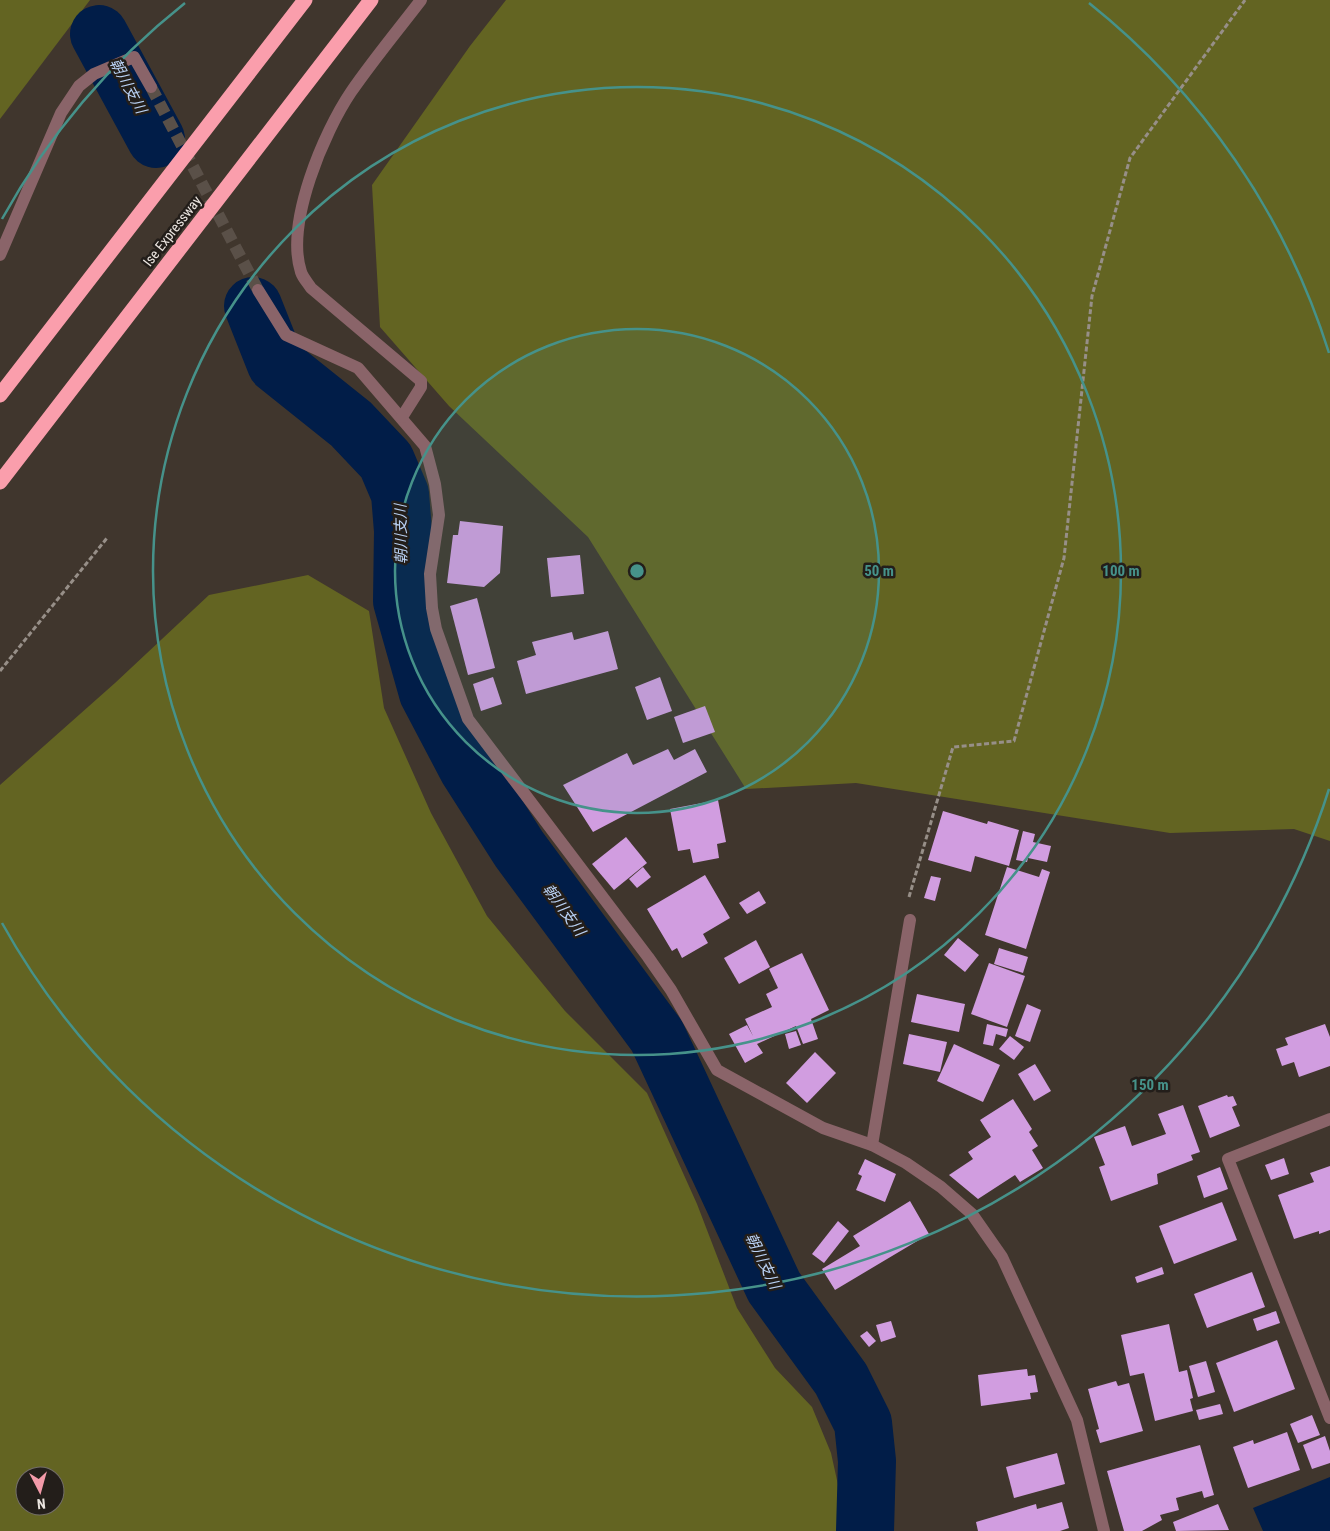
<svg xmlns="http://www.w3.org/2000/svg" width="1330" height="1531" viewBox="0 0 1330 1531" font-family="'Roboto Condensed','Noto Sans JP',sans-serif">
<rect width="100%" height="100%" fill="#40362d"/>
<g fill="#636422" fill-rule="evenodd">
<polygon points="0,0 90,0 0,119"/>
<polygon points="506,0 1330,0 1330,841 1294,829 1170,833 856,783 746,789 588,537 449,406 380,327 372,185 470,46"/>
<path d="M 308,575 L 369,611 L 384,708 L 431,813 L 487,916 L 565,1011 L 647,1093 L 697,1204 L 737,1308 L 775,1368 L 812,1407 L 831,1453 L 846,1521 L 845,1531 L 0,1531 L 0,785 L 115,683 L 209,595 ZM 25,1476 L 55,1476 L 55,1506 L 25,1506 Z"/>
</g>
<polygon fill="#011d48" points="1330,1477 1330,1531 1263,1531 1253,1508"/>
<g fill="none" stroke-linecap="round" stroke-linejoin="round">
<g stroke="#011d48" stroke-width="58">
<polyline points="99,34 156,139"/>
<polyline points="253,306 276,364 351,424 386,461 400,494 403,531 402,601 428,693 468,769 519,849 657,1036 774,1287 841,1379 863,1423 867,1461 865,1531"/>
</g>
</g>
<g fill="#d19de0">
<polygon points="460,521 503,526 500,573 484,587 447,583 453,535 458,535"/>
<polygon points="580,555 584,594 551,597 547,558"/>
<polygon points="477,598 495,668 468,675 450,606"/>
<polygon points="608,631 618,669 526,694 517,661 536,655 532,642 572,632 574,640"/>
<polygon points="493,677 502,704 481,711 473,684"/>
<polygon points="660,677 672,711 647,720 635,687"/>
<polygon points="705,706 715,732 683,743 674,717"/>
<polygon points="668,749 674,760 695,749 707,772 593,832 563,785 627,753 633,765"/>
<polygon points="718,800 726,842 717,844 719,858 693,863 690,849 678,851 670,809"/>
<polygon points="943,811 987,824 988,821 1019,830 1009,866 975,856 971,872 928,860"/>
<polygon points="1023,831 1035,834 1033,842 1051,846 1047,862 1028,858 1027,862 1016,860"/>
<polygon points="626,837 647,863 614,890 592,864"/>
<polygon points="643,867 651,877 637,888 629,879"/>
<polygon points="1007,867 1039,877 1042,869 1050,872 1026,949 985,935"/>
<polygon points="705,875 730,918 703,934 708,943 682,958 677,948 672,951 647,909"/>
<polygon points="931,876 941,878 935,901 924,898"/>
<polygon points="759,891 766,903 747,914 739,903"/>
<polygon points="958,938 979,955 965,972 944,955"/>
<polygon points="756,940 770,967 739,984 724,958"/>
<polygon points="999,948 1028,957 1023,973 994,964"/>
<polygon points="802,953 829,1010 811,1019 818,1039 803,1044 796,1026 757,1044 763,1053 745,1063 729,1034 747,1025 753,1036 745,1019 772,1007 766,994 778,988 769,969"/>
<polygon points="989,963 1025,976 1007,1027 971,1014"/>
<polygon points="917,994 965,1004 959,1032 911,1022"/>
<polygon points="1027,1004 1041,1010 1030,1042 1015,1036"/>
<polygon points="987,1024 1008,1029 1006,1037 996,1034 993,1046 983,1044"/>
<polygon points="1325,1024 1330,1037 1330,1066 1299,1077 1294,1062 1282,1066 1276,1049 1288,1045 1285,1038"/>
<polygon points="796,1031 801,1045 789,1049 785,1034"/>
<polygon points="909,1034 947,1042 940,1072 903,1064"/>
<polygon points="1010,1036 1024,1047 1014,1060 999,1049"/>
<polygon points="954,1044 1000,1065 983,1102 937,1081"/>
<polygon points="815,1052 836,1073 807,1103 786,1083"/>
<polygon points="1035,1064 1051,1091 1034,1101 1018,1074"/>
<polygon points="1227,1095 1228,1097 1233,1096 1237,1105 1232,1107 1240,1126 1210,1138 1198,1106"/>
<polygon points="1013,1099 1032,1129 1029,1132 1038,1146 1032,1150 1043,1168 1020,1182 1015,1175 978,1199 949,1175 973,1159 968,1152 991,1137 980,1120"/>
<polygon points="1183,1105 1200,1152 1191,1155 1193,1160 1157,1174 1158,1184 1111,1201 1099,1167 1105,1165 1094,1137 1125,1126 1132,1146 1166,1134 1158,1114"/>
<polygon points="1284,1158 1289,1174 1271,1180 1265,1165"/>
<polygon points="865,1159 896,1174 885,1202 856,1190 862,1176 858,1174"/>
<polygon points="1330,1166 1330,1230 1319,1234 1319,1231 1294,1239 1278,1195 1314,1182 1310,1173"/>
<polygon points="1220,1167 1228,1189 1204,1198 1197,1176"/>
<polygon points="910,1201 929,1234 835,1290 822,1269 860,1246 853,1236"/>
<polygon points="1222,1202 1237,1240 1174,1264 1159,1226"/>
<polygon points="838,1221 849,1231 824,1263 812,1254"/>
<polygon points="1162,1267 1164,1274 1137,1283 1135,1277"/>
<polygon points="1252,1272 1265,1307 1207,1328 1194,1294"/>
<polygon points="1276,1311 1280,1323 1257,1331 1253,1319"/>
<polygon points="891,1321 896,1337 881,1342 876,1325"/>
<polygon points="1169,1324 1179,1372 1187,1370 1193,1398 1190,1399 1193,1411 1155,1421 1144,1373 1130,1376 1121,1335"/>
<polygon points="867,1331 876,1341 869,1347 860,1336"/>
<polygon points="1277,1340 1295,1389 1234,1412 1216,1363"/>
<polygon points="1206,1361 1215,1392 1198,1397 1189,1366"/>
<polygon points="1027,1369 1028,1376 1035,1375 1038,1392 1030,1393 1031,1399 981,1406 978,1375"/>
<polygon points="1116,1381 1118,1386 1129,1383 1143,1431 1100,1443 1096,1430 1099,1429 1088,1389"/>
<polygon points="1220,1404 1223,1414 1199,1420 1196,1410"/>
<polygon points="1312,1415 1320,1435 1298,1443 1290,1424"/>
<polygon points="1287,1432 1300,1470 1248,1488 1233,1447 1253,1440 1254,1444"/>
<polygon points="1325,1436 1330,1451 1330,1463 1312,1469 1303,1445"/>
<polygon points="1200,1445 1214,1495 1204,1498 1202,1491 1176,1498 1179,1510 1160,1515 1162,1520 1142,1531 1124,1531 1107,1471"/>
<polygon points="1057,1453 1065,1484 1014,1498 1006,1467"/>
<polygon points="1062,1502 1069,1528 1060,1531 978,1531 976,1522 1036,1504 1037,1509"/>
<polygon points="1218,1504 1229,1530 1176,1531 1173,1522"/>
</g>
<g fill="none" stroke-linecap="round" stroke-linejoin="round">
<polyline stroke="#5a5048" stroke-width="12" stroke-dasharray="12 6" stroke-linecap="butt" points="151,87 258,290"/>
<g stroke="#978f88" stroke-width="3" stroke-dasharray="5 2.5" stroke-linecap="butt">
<polyline points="0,671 107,538"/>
<polyline points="909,897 953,747 1014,741 1064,558 1092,296 1130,158 1245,0"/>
</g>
<g stroke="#8a6469" stroke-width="12">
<polyline points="0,255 61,113 79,86 94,74 134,57 151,87"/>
<polyline points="258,290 286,335 358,368 425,446 435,484 439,515 430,574 432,608 436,629 468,719 648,957 671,990 717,1070 823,1128 872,1145 906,1163 941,1187 972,1214 1002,1257 1077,1420 1104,1531"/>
<path d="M 402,417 L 421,387 L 421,381 L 311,288 C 308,283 303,278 301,272 C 285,223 324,132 351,92 C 373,60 398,30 421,0"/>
<polyline points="1330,1119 1228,1159 1330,1418"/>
<polyline points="872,1145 910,920"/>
</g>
<g stroke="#fa9eac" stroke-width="15">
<polyline points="0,395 305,0"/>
<polyline points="0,482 371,0"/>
</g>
</g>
<circle cx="637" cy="571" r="242" fill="#46928a" fill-opacity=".12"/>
<g fill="none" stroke="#46928a" stroke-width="2.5">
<circle cx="637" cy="571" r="242"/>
<circle cx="637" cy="571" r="484"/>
<path d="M1329 789A726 726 0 0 1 2 923M2 219A726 726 0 0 1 185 3M1089 3A726 726 0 0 1 1329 353"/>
</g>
<g text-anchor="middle" stroke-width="5" stroke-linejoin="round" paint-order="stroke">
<g font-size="14" fill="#ebe5e0" stroke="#231e1a">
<text transform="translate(172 231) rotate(-52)" y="5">Ise Expressway</text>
</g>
<g font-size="15" font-style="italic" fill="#b9d1f4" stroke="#231e1a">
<text transform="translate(128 86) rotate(62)" y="5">朝川支川</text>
<text transform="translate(401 534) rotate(-91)" y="5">朝川支川</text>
<text transform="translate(564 910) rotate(54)" y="5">朝川支川</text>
<text transform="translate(763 1261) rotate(64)" y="5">朝川支川</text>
</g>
</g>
<circle cx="637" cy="571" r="8" fill="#46928a" stroke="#231e1a" stroke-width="2.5"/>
<g font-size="15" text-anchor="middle" font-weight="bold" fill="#46928a" stroke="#231e1a" stroke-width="5" stroke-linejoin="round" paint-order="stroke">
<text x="879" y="576">50 m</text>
<text x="1121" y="576">100 m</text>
<text x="1150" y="1090">150 m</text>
</g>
<g transform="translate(40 1491) rotate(174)"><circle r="24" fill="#231e1a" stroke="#736e69"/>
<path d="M0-4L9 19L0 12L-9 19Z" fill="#f39aa9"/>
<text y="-8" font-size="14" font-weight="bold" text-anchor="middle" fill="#ebe5e0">N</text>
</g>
</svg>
